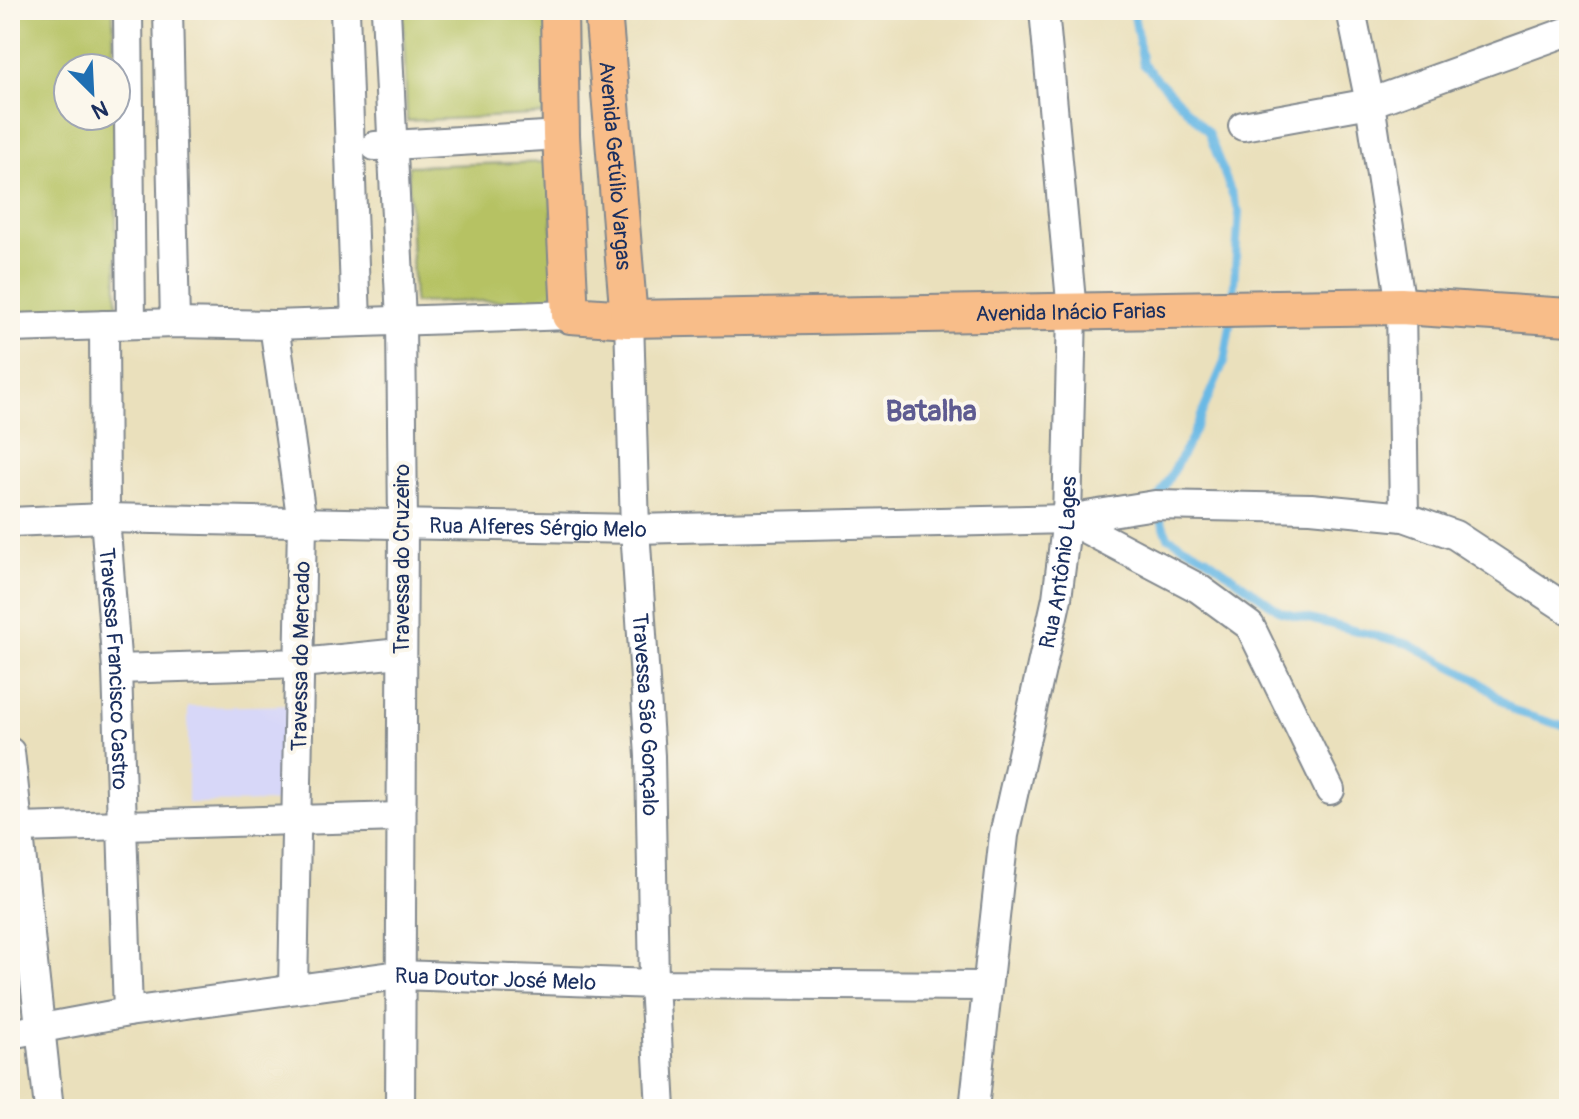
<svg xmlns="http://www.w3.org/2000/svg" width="1579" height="1119" viewBox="0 0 1579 1119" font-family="Pangolin,sans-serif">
<rect width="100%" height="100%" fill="#fbf7ec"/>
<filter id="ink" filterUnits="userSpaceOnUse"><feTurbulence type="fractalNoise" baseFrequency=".0125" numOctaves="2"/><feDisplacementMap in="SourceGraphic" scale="16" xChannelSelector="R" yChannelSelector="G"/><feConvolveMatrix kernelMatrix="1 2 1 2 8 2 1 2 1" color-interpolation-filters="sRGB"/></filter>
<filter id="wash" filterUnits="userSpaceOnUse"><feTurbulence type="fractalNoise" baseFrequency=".006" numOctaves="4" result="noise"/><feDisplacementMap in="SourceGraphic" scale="32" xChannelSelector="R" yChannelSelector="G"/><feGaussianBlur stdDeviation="1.8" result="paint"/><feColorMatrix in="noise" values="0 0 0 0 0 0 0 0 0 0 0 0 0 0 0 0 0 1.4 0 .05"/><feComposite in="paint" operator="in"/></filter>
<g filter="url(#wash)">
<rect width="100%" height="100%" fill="#eae0bc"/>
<polygon fill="#d7d7f8" points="300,705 297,802 188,803 188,707"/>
<g fill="#b6c264" stroke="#687861" stroke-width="2">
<polygon points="10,10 113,10 114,68 68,68 68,116 115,116 117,309 10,318"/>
<polygon points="403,10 547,10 551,114 407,121"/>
<polygon points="550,162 555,299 414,303 408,166"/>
</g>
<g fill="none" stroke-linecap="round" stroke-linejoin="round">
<g stroke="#6bb9e5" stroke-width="8">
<polyline points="1133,10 1143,64 1208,132 1239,212 1233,298"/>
<polyline points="1158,498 1191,439 1224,362 1231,320"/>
<polyline points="1157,510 1168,537 1207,558 1281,612 1409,644 1477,680 1514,711 1569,728"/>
</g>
</g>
</g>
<g filter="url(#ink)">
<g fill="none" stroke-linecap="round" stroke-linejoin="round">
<g stroke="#82888d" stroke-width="32">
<g id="minor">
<polyline points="128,10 131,324"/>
<polyline points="168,10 175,323"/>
<polyline points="345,10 356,322"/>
<polyline points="386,10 401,320 403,525 400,1109"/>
<polyline points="1351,10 1370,103 1401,306 1404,517"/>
<polyline points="1243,126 1370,103 1569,31"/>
<polyline points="375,146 561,135"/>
<path id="s1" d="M 629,319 L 635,529 L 650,756 L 654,984 L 661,1109"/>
<path id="s2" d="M 104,325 L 105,518 L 117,669 L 128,1012"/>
<polyline points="274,325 302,523 293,989"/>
<polyline points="10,328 175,323 274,325 570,315"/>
<polyline points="1067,519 1198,588 1250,626 1330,790"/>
<path id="s3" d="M 10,522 L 105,518 L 635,529 L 1067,519 L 1155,505 L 1311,508 L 1404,517 L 1455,535 L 1569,610"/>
<polyline points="117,669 301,663 400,653"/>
<polyline points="10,752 49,1109"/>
<polyline points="19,828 400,817"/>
<path id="s4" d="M 10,1034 L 128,1012 L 399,975 L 654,984 L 986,986"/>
<path id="s5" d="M 974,1109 L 1004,835 L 1057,598 L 1067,519 L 1072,312 L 1044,10"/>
</g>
</g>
<g stroke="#82888d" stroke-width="40">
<g id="major">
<path id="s6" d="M 559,10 L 561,135 L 570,315 L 629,319 L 1401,306 L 1569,317"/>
<path id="s7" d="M 603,10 L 629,319"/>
</g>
</g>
<use href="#minor" stroke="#fff" stroke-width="28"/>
<use href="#major" stroke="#f8bd89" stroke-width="36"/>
</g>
</g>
<g text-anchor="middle" stroke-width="8" stroke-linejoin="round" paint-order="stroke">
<g font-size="22" fill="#1b2f5e" stroke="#fbf7ec">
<text dy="8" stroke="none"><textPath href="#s7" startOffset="156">Avenida Getúlio Vargas</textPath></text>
<text dy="8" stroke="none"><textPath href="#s6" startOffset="806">Avenida Inácio Farias</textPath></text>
<text dy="8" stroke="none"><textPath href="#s3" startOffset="528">Rua Alferes Sérgio Melo</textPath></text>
<text transform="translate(401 559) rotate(-90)" y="8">Travessa do Cruzeiro</text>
<text dy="8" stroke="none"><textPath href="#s5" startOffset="554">Rua Antônio Lages</textPath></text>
<text transform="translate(300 656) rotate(-89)" y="8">Travessa do Mercado</text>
<text dy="8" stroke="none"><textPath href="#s2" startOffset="344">Travessa Francisco Castro</textPath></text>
<text dy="8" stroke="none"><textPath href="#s1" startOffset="396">Travessa São Gonçalo</textPath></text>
<text dy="8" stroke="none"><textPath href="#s4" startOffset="490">Rua Doutor José Melo</textPath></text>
</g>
<g font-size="30" font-weight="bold" fill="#5e5b91" stroke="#fbf7ec">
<text x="931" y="421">Batalha</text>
</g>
</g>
<rect width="1579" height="1119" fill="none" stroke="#fbf7ec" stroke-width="40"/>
<g transform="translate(92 92) rotate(156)"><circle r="38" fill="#fbf7ec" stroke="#a1a7b3" stroke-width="2"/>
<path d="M0-6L14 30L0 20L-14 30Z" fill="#1f6fb2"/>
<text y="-12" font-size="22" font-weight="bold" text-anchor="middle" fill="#1b2f5e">N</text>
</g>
</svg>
